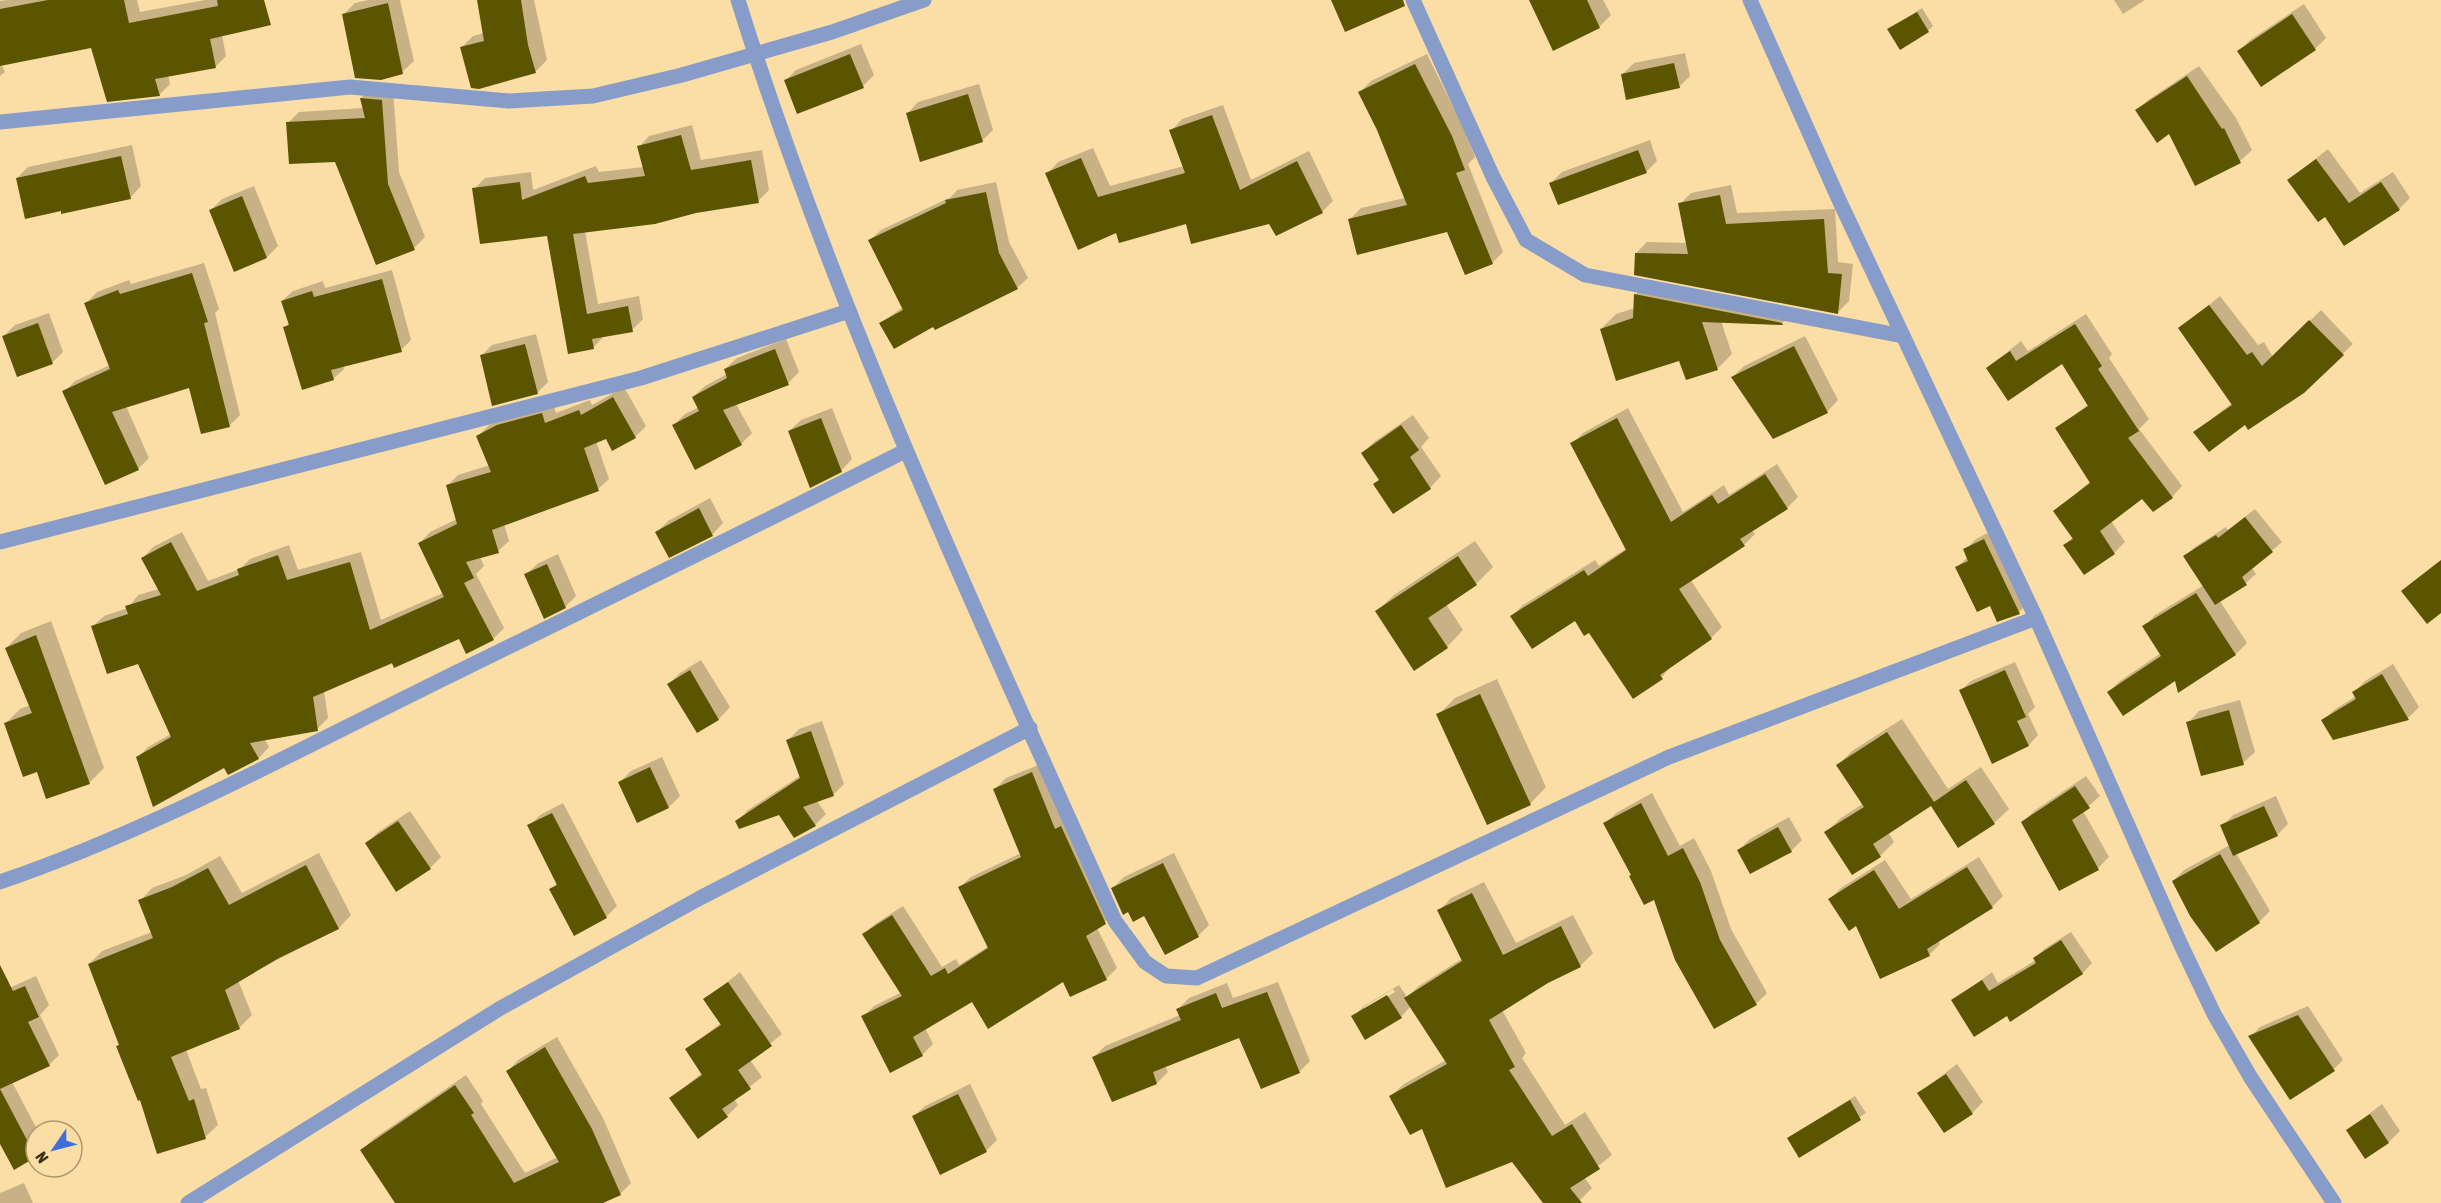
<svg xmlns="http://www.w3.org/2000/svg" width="2441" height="1203" viewBox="0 0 2441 1203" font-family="'Asap Condensed',sans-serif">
<rect width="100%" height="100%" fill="#fadea5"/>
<g fill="#0003" fill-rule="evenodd">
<polygon points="7,0 137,0 140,12 205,0 262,0 222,35 226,56 215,67 168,75 170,84 159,95 92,46 1,64 5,72 0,76 0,1"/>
<polygon points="368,0 400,0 414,61 402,72 344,14 355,3"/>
<polygon points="479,0 534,0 547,60 535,72 461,48 473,36 484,33"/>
<polygon points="1530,0 1603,0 1611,15 1600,26 1554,49"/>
<polygon points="2114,0 2145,0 2123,14"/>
<polygon points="2304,4 2326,38 2315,49 2239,51 2250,40"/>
<polygon points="1922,8 1933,26 1928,31 1889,29"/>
<polygon points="861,44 874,75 863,86 785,81 796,70"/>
<polygon points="1685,53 1690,76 1679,87 1622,75 1634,63"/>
<polygon points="1427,54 1462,125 1475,157 1468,164 1503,252 1492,263 1448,230 1350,219 1361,208 1405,198 1379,129 1360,92 1371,81"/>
<polygon points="2199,66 2236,118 2252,150 2240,161 2196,184 2170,132 2137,111 2148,100"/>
<polygon points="979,84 993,130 982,141 907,114 918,102"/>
<polygon points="372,87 393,89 399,172 425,237 414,248 336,160 288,123 299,112 364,108 361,98"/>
<polygon points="1223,105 1251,180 1309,151 1333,201 1322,212 1270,222 1187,223 1117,231 1047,174 1058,162 1093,148 1110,186 1184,166 1171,131 1182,119"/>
<polygon points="692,125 701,160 762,150 769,190 758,201 585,231 598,304 639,296 643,319 632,330 604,336 593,348 548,234 474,189 485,178 531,172 533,190 596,166 599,172 644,167 639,147 649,136"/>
<polygon points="1650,140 1657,161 1646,172 1551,183 1562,172"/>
<polygon points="132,145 141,186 130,198 62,209 17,178 28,167"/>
<polygon points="2328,149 2360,193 2393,172 2410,198 2399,209 2326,215 2289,180"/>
<polygon points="996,182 1009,242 1028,278 1017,288 934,325 881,323 903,307 870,240 881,230 951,197 957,190"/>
<polygon points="1731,185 1737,213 1835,209 1838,262 1853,264 1849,301 1838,312 1636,253 1647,242 1688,243 1680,204 1691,193"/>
<polygon points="254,186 278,246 267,257 211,210 222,199"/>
<polygon points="204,263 219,309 215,313 240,415 229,426 190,387 126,406 149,458 138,469 64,392 75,381 110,365 86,303 97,292 129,280 131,284"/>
<polygon points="392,270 411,340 401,350 343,366 344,369 333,379 285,328 289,323 282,301 293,291 323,281 325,288"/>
<polygon points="1650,280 1796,310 1782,323 1721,321 1732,354 1717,369 1680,359 1601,329 1616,314 1635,308 1635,295"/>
<polygon points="2220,296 2258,345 2264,342 2273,357 2321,310 2353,344 2303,392 2245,423 2195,432 2232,403 2180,329"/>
<polygon points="49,313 63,352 52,363 4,336 15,325"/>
<polygon points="2086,314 2112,354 2109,358 2149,419 2139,429 2182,486 2172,497 2142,497 2111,521 2125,542 2114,553 2084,572 2065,545 2073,537 2055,511 2091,481 2057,428 2089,404 2062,362 1987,368 2021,341 2028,351"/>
<polygon points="536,334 548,382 537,393 481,356 492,345"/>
<polygon points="1805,336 1838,400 1827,412 1733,377 1744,366"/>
<polygon points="786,339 799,372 788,383 736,404 752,433 741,444 674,425 685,414 699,407 693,397 705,386 727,374 725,369 737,358"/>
<polygon points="624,387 646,426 635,437 607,437 596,441 609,479 598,489 504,524 509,541 498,551 480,557 484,566 476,574 504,628 493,639 459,637 324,691 328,718 317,729 264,738 269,747 259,758 229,773 225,766 137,758 148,747 171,734 139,662 93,626 104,616 128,608 138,595 159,589 143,558 153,547 182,532 208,581 240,569 250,559 289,545 298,570 361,552 381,620 443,593 420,543 430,532 457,519 448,485 458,475 490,465 478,436 489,425 509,415 553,403 556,413 590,400 592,405"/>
<polygon points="832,408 852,459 841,471 789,431 801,420"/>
<polygon points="1628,408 1683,512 1724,485 1729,495 1777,464 1798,497 1787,508 1752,530 1755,534 1744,545 1690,579 1722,627 1711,638 1672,665 1662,677 1575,619 1512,616 1523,605 1595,560 1599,566 1627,548 1572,444 1583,433"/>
<polygon points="1413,415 1429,438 1421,447 1441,476 1430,488 1380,479 1363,453 1374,442"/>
<polygon points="710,498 723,523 712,535 657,532 668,521"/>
<polygon points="2255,509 2282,542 2252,568 2256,574 2246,583 2220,601 2247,643 2236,654 2179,690 2176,679 2109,692 2120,681 2161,653 2144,627 2155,615 2204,585 2185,556 2195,547 2226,527 2228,530"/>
<polygon points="1995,529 2030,601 2019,612 1990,604 1957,567 1968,557 1965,550 1976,539"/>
<polygon points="1475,541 1493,567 1476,584 1446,604 1463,630 1447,647 1377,611 1394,595"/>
<polygon points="558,554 576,596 565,607 526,575 537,564"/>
<polygon points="51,621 104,768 89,783 38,770 5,724 20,709 31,705 6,648 21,633"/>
<polygon points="701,660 730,707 719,719 697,731 669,684 680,673"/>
<polygon points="2015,662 2035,707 2028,714 2038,735 2029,745 1993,762 1961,690 1971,681"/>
<polygon points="2393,664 2419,707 2408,718 2334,739 2323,721 2334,710 2356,696 2354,692 2365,681"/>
<polygon points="1497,679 1546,787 1530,804 1438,715 1455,698"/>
<polygon points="2240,700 2255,752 2243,763 2188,723 2199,711"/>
<polygon points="1902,719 1948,789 1981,767 2009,809 1994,823 1931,804 1888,832 1894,842 1880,856 1826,832 1841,818 1864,803 1838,765 1852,751"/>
<polygon points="822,721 844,784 833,795 817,801 826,814 815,825 795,836 779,813 737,822 748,810 800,776 788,740 799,729"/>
<polygon points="662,757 680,796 669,807 638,821 620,782 631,771"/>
<polygon points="1043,763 1116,913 1097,928 1117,968 1106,979 1064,980 972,1000 925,1028 933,1044 922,1055 863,1017 874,1006 902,992 864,934 875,924 903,906 942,967 956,959 959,965 989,946 960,887 971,877 1021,853 995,789 1006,778"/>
<polygon points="2086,776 2100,796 2083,811 2109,857 2098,868 2023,822 2034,811"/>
<polygon points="1652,793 1680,846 1694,838 1711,871 1731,929 1767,993 1756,1004 1632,874 1605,824 1616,813"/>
<polygon points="2276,796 2288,824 2277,835 2236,853 2270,911 2259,922 2173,881 2184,870 2230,845 2222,826 2233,815"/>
<polygon points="563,803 617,906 606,917 551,890 558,882 529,826 540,815"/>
<polygon points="410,811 441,857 430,868 367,843 378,832"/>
<polygon points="1789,817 1802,840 1791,851 1739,850 1750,839"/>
<polygon points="319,853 351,915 339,928 238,980 252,1015 240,1027 186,1050 201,1089 206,1088 218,1125 205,1137 141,1098 89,964 102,951 152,932 140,901 152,888 186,875 220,856 242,893"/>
<polygon points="1174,853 1209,925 1198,936 1145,914 1113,888 1124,877"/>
<polygon points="1979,857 2003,896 1992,907 1938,940 1940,944 1929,955 1857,924 1830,899 1841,888 1885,860 1911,899"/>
<path d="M 1484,882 L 1516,943 L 1573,915 L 1593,953 L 1580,966 L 1547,982 L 1502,1010 L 1526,1053 L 1522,1058 L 1565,1125 L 1585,1112 L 1612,1155 L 1584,1177 L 1592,1188 L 1577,1203 L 1545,1203 L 1513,1160 L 1423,1127 L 1391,1096 L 1404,1084 L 1446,1060 L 1411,1006 L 1401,1017 L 1353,1017 L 1364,1006 L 1399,985 L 1407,997 L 1419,986 L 1463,958 L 1439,911 L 1451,898 ZM 1393,989 L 1395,992 L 1364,1011 L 1364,1007 Z"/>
<polygon points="2071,932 2092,963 2083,973 2011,1020 2007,1014 1953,1001 1992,972 1998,983 2036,960 2035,958 2044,949"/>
<polygon points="740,972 782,1034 750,1060 762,1077 734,1099 738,1105 727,1116 671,1098 702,1073 687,1049 721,1023 705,1000"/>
<polygon points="36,976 49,1005 40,1015 59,1055 49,1065 12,1082 38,1131 36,1156 14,1167 0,1141 0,992"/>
<polygon points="1278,982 1310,1061 1299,1072 1240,1036 1165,1066 1168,1072 1157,1083 1094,1057 1105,1046 1180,1015 1178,1009 1189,998 1227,983 1233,998"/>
<polygon points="2308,1006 2343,1060 2334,1069 2250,1037 2260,1027"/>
<polygon points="557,1037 603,1118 631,1183 620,1194 597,1203 396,1203 362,1150 373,1139 466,1075 483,1101 481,1104 525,1173 558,1157 508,1071 518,1060"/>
<polygon points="1957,1064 1983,1102 1972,1113 1919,1093"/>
<polygon points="970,1084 997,1140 986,1151 913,1117 925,1106"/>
<polygon points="1855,1096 1866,1113 1799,1156 1788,1138"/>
<polygon points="2382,1104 2400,1131 2389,1142 2348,1130"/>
<polygon points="24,1183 33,1203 0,1203 0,1193"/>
</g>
<g fill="#5b5401">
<polygon points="48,0 124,0 129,23 218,6 217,0 264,0 271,25 210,39 216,68 155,79 160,96 107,102 91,48 0,66 0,9"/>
<polygon points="477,0 521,0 528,45 536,73 479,89 471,88 460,47 484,41"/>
<polygon points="1331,0 1403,0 1405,6 1345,32"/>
<polygon points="1529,0 1587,0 1600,28 1553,51"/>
<polygon points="388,3 403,74 381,80 355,78 342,14"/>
<polygon points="1917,12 1929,32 1900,50 1887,29"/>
<polygon points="2292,14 2316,50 2261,87 2237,51"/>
<polygon points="850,54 864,88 797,114 784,80"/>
<polygon points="1674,63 1680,88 1626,100 1621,74"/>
<polygon points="1415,64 1452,136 1465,170 1456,173 1493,264 1465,275 1447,232 1357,255 1348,219 1407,205 1377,130 1358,92"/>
<polygon points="2187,76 2222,129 2224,128 2241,163 2195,186 2169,134 2157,143 2135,110"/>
<polygon points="968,94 983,142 920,162 906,113"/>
<polygon points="360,98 382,100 388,184 415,250 376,265 335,162 289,164 286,122 365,118"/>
<polygon points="1212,115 1240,190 1297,161 1323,213 1276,236 1269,224 1191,244 1186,224 1119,243 1116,233 1078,250 1045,173 1081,158 1098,197 1185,173 1169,130"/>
<polygon points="681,135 691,170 751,160 759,203 696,213 655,224 573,234 587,314 628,306 633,332 592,339 594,349 568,354 547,236 480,244 472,188 520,182 522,200 585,176 588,183 645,176 637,146"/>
<polygon points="1638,150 1647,173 1558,205 1549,183"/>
<polygon points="121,156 131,199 61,214 61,211 25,219 16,178"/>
<polygon points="2316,159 2349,203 2381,182 2400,210 2344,246 2325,217 2318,222 2287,180"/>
<polygon points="986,192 999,253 1018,289 935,330 933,327 894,349 879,323 903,310 868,240 946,203 945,200"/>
<polygon points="1720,195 1726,224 1824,219 1828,273 1842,274 1838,314 1634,275 1635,253 1688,254 1678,203"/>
<polygon points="242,196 267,258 234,272 209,210"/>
<polygon points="192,273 208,322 204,323 230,427 201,434 189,388 112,412 139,470 105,485 62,391 110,369 84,303 118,290 120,294"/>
<polygon points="382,279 402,352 331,370 334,380 302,390 283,327 289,325 281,301 312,291 314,297"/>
<polygon points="1634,294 1782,323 1783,325 1702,322 1718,370 1686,380 1679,361 1616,381 1600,329 1633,318"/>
<polygon points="2209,305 2247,355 2252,352 2262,366 2309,320 2344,355 2304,393 2248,430 2245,425 2209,452 2193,432 2232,405 2178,328"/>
<polygon points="38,323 53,364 17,377 2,336"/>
<polygon points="2075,324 2102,366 2098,369 2139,431 2128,438 2173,498 2153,512 2142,499 2100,531 2115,554 2084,575 2063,545 2073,539 2053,511 2090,483 2055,428 2088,406 2062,364 2008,401 1986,368 2010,351 2016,361"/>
<polygon points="525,344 538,394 492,406 480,355"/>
<polygon points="1794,346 1828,413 1773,439 1731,377"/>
<polygon points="775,349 789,385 723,410 742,445 695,470 672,425 699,411 692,397 727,378 724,369"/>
<polygon points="613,397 636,438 612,451 606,439 584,448 599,491 492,530 499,553 466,562 474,578 464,583 494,640 466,654 459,639 394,668 392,663 313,697 318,731 250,743 259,759 228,775 224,768 153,807 136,757 171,737 138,664 107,674 91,626 128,614 125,606 161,595 141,558 171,542 197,591 239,575 237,569 278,555 287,580 350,562 370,630 444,597 418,543 457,524 446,485 491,472 476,436 497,425 542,413 545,423 579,410 581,415"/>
<polygon points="821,418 842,472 810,488 788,431"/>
<polygon points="1617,418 1671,522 1712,495 1718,504 1765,474 1788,509 1740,539 1745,546 1679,589 1712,639 1660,675 1663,679 1633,699 1589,633 1584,636 1575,621 1532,649 1510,616 1584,570 1588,576 1626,550 1570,443"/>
<polygon points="1401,425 1419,450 1410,457 1431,489 1393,514 1373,484 1379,480 1361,453"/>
<polygon points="699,508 713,536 669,558 655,532"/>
<polygon points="2245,517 2273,552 2242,577 2247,585 2215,605 2183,556 2216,535 2218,538"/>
<polygon points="1984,539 2020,614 1997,622 1990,606 1977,612 1955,567 1968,561 1963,549"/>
<polygon points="1458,556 1477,585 1428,618 1448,648 1414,671 1375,611"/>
<polygon points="2441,560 2441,613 2427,624 2401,591"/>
<polygon points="547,564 566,608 544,619 524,574"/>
<polygon points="2196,593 2236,655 2178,693 2175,681 2123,716 2107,692 2161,656 2142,626"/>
<polygon points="36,635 90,784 46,799 37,772 23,777 4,723 32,713 5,648"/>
<polygon points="690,670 719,720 697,733 667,684"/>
<polygon points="2005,670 2026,717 2017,721 2029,746 1992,764 1959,690"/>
<polygon points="2382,674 2409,720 2333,740 2321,720 2356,699 2352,692"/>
<polygon points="1480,694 1531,805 1487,825 1436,714"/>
<polygon points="2229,710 2244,765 2201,776 2186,722"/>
<polygon points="811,731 834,796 803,807 816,826 794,838 779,815 739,829 735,821 800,778 786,740"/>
<polygon points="1887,732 1934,802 1966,780 1995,824 1958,848 1931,806 1873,844 1881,857 1852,875 1824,832 1864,807 1836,765"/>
<polygon points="650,767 669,808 637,823 618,782"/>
<polygon points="1032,772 1055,829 1061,826 1106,924 1086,936 1107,980 1070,997 1063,982 988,1029 972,1002 913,1037 923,1056 890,1073 861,1016 902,996 862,934 892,915 931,976 945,968 948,974 988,948 958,887 1021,857 993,789"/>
<polygon points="2075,786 2090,808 2072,820 2099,870 2059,891 2021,822"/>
<polygon points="1641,803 1668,856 1683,848 1700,882 1720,940 1757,1005 1714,1029 1675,960 1654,900 1644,905 1629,876 1631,875 1603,823"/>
<polygon points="2264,806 2278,836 2233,856 2220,825"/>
<polygon points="552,813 607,918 574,936 549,889 557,885 527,825"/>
<polygon points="398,821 431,869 396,892 365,843"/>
<polygon points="1778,827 1792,852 1750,874 1737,850"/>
<polygon points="2220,854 2260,923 2216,952 2190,916 2172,881"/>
<polygon points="1163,863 1199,937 1165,955 1144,916 1133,922 1128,912 1123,915 1111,888"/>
<polygon points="306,865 339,929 279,958 225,990 240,1029 171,1057 189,1101 194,1099 206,1139 157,1154 140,1100 138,1101 116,1046 119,1045 88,964 153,938 138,900 172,887 208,868 229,905"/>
<polygon points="1967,867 1993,908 1927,949 1930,956 1880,979 1856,926 1849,931 1828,899 1874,870 1899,909"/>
<polygon points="1472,893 1503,955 1561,926 1581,967 1548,983 1489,1020 1515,1067 1509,1070 1552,1136 1572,1124 1600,1169 1570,1188 1582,1203 1543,1203 1512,1162 1446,1188 1422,1129 1410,1135 1389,1096 1447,1064 1404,998 1462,961 1437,910"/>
<polygon points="2061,940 2083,974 2010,1022 2007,1016 1974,1037 1951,1000 1982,980 1989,991 2036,963 2033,958"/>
<polygon points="0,965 13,991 25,986 39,1017 28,1022 50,1066 0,1089 36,1157 14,1170 0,1144"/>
<polygon points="728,982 772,1046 738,1070 751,1089 722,1109 728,1117 698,1139 669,1098 702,1075 685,1049 721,1025 703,999"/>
<polygon points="1267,992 1300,1073 1261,1089 1239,1038 1153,1072 1157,1084 1112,1102 1092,1057 1181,1020 1176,1009 1216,993 1222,1008"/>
<polygon points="1387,995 1402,1018 1365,1040 1351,1016"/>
<polygon points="2298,1015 2335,1071 2290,1100 2248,1036"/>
<polygon points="545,1047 592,1129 621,1195 603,1203 395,1203 360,1150 455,1085 474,1113 471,1115 514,1183 559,1162 506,1071"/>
<polygon points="1946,1074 1973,1114 1944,1133 1917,1093"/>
<polygon points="958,1094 987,1152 940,1175 912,1116"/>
<polygon points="1850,1100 1861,1120 1799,1158 1787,1138"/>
<polygon points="2370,1114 2389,1143 2365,1159 2346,1130"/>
</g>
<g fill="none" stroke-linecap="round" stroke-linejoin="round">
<g stroke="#879cc8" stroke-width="15">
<path d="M 738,0 C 837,317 980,618 1115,921 L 1145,962 L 1166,976 L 1197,978 L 1669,757 L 2036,618"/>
<polyline points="1413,0 1493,177 1526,240 1585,275 1903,336"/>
<polyline points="1750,0 1839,200 2036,618 2181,945 2214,1014 2251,1078 2334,1203"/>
<polyline points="0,122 350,87 509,101 593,96 682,75 832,32 924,0"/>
<polyline points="0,542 641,378 849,311"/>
<path d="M 0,882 C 146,832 283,758 421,690 C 583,610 745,532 905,451"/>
<polyline points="188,1203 499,1009 700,898 1030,728"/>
</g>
</g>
<g transform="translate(54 1149) rotate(235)"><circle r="28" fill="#fadea5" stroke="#ae986d" stroke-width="1.5"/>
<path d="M0-4.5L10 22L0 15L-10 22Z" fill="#3e6ede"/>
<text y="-9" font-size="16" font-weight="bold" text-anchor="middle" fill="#3b3019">N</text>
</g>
</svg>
